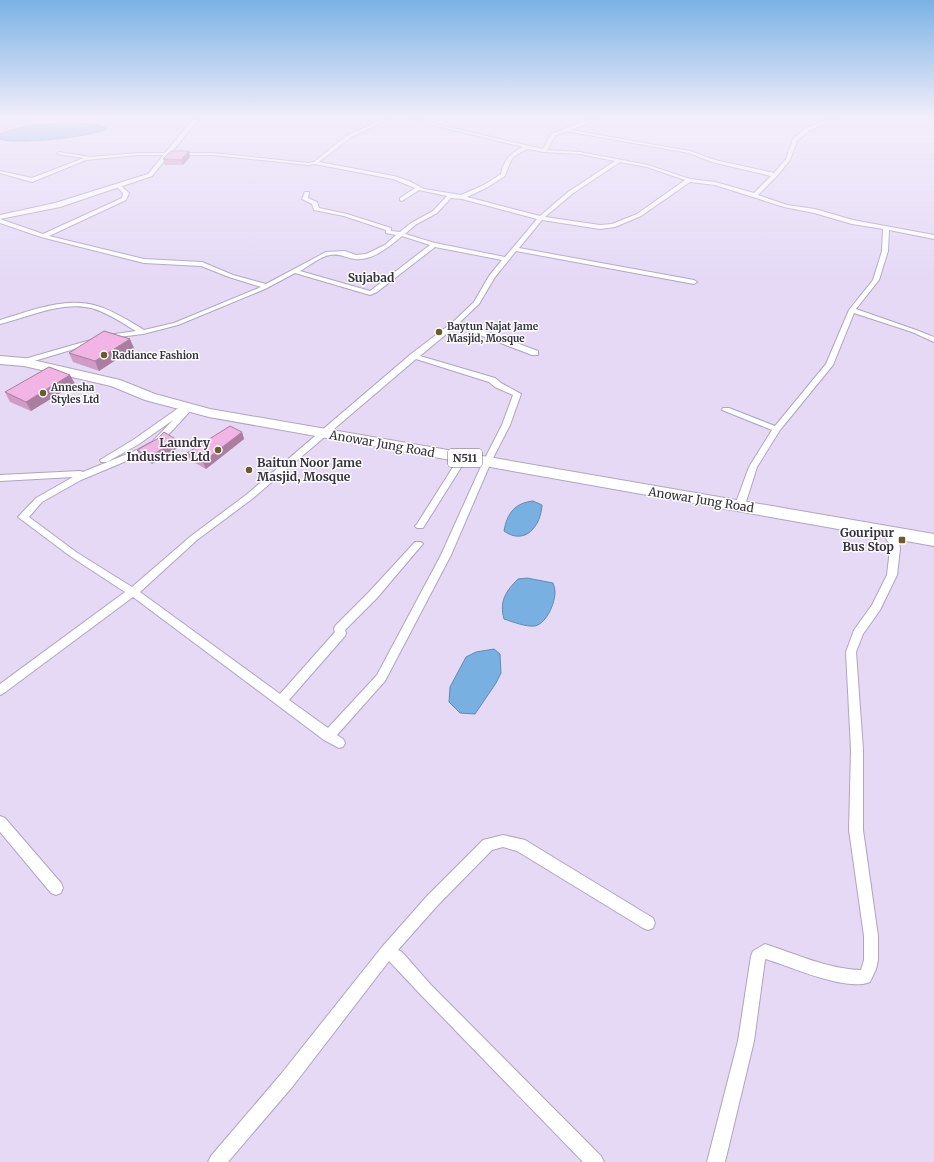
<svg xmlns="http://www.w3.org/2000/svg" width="934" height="1162" viewBox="0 0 934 1162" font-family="Merriweather,serif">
<rect width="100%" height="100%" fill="#e5d9f6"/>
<g fill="#77b0e1" stroke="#648ab0">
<path d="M 67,123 L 95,124 L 107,128 C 95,137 14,145 0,139 L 0,134 C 21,125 45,124 67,123 Z"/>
<path d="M 533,501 L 542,505 C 541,526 525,546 504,531 C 507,513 515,503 533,501 Z"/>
<path d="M 527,578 L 553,583 C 554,586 555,589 555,592 C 555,603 547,623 535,626 C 526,627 513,622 504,619 C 499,601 506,591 518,579 Z"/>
<polygon points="494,649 500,654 501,673 496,683 475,714 460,713 449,702 450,687 466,657 476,652"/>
</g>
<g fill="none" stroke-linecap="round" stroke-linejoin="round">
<g stroke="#b0a4c0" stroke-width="2">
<g id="street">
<path d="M 384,119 L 388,119 L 350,138 L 319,162 L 394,176 L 409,181 L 424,189 L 461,195 L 484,185 L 501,174 C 504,160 510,153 523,147 L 413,120 L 413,119 L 543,149 L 551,134 L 592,119 L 597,119 L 571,130 L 690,151 L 715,160 L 774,173 L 786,159 L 793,139 L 806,128 L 830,119 L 835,119 L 810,130 L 797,141 L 790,160 L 777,176 L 758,195 L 787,205 L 815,209 L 853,220 L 934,235 L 934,239 L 889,230 L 888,251 L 879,280 L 856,309 L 916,330 L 934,337 L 934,342 L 912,332 L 854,313 L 833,365 L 780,430 L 757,467 L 745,505 L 743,507 L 737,507 L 735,505 L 749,467 L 772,430 L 722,410 L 723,408 L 729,408 L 775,426 L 826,364 L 849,310 L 873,280 L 882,251 L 883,229 L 852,224 L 814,213 L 784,207 L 715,185 L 690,182 L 641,216 L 615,227 L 600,229 L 542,220 L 519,248 L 694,280 L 697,282 L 694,284 L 516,251 L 495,277 L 479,304 L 460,322 L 538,351 L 538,355 L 532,355 L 456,326 L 420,356 L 495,378 L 501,383 L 521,394 L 510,425 L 491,462 L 451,555 L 385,681 L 337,735 L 343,739 L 345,743 L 343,747 L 339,748 L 324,740 L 133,597 L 4,693 L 0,695 L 0,684 L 125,592 L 70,556 L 18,517 L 36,498 L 73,477 L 0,481 L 0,475 L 80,471 L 83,472 L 137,450 L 153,441 L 173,420 L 139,444 L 107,462 L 101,462 L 100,460 L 133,440 L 177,409 L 183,409 L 186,405 L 192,405 L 192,409 L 159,445 L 143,454 L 81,480 L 42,502 L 29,517 L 76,552 L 132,587 L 191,536 L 246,495 L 411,354 L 453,322 L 474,302 L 489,276 L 502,260 L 435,247 L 377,292 L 370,295 L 295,273 L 265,289 L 178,325 L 143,334 L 111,338 L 24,364 L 21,364 L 21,360 L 108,335 L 136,331 C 122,323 107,312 91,308 C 61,301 29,317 0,324 L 0,320 C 30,311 66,296 97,306 C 114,311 129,321 144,330 L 174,323 L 261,287 L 229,277 L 201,266 L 144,263 L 41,237 L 0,223 L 0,219 L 43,234 L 122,198 L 123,193 L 116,186 L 119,184 L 129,193 L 126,200 L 49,236 L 144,259 L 202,262 L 233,275 L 266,284 L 326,252 L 345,251 L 356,255 L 366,254 L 385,245 L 396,235 L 386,233 L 386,230 L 344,216 L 314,210 L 312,204 L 302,199 L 305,192 L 309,192 L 308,198 L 317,202 L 319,208 L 347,214 L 391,228 L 391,231 L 400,232 L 411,223 L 433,211 L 447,196 L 419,190 L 402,201 L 400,200 L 400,198 L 415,188 L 393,179 L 315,164 L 308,165 L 213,155 L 138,155 L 86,160 L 32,182 L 0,173 L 0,171 L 32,178 L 84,158 L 57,154 L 59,152 L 90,157 L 138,153 L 213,153 L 308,163 L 314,162 L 346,136 ZM 566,131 L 689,153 L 712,162 L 771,176 L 754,193 L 715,182 L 690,179 L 648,165 L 580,152 L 547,150 L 555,136 ZM 528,149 L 544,152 L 580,154 L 615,161 L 568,192 L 540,216 L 467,197 L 488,187 L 505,176 C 511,159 511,156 528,149 ZM 620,162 L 647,167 L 685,180 L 637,214 L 612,224 L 600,225 L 545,217 L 572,194 ZM 451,198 L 462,199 L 537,219 L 505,257 L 435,243 L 405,234 L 415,225 L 437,213 ZM 402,236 L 430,245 L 370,291 L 300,271 C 309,266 321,256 330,255 C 340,253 346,258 355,259 C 372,261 389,247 402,236 ZM 416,359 L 489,382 L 495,387 L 513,395 L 502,425 L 483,462 L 441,555 L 377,675 L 328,728 L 289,700 L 345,636 L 346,633 L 345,630 L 377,598 L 421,546 L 423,544 L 421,542 L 415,542 L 369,592 L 335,626 L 334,629 L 335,632 L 280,694 L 140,592 L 197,540 L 252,499 Z"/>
<polygon points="463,455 467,458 423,528 417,528 415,526 417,524 460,456"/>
<path d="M 887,530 L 890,531 L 899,542 L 900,549 L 897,575 L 880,610 L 863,634 L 856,652 L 863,750 L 863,830 L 878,936 L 878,960 L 876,969 L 870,982 C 847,992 791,967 766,959 L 765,960 L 754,1041 L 725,1162 L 707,1162 L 738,1041 L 751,956 L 753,951 L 765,944 C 796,954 828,969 861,970 L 864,960 L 864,936 L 849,830 L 851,750 L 846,652 L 854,630 L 872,605 L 887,575 L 890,549 L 889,543 L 882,533 Z"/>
<polygon points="0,816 5,818 61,883 63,888 61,893 56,895 51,893 0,832"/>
<polygon points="503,835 525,840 653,918 655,923 653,928 648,930 643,928 517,851 503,847 492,850 437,906 398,950 402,952 431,985 601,1156 604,1162 583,1162 421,995 389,961 293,1086 228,1162 208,1162 211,1156 281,1074 382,947 427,896 483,840"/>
</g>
</g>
<g stroke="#b0a4c0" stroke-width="2">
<polygon id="secondary" points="193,119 199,119 152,176 60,207 0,219 0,215 55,203 148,174"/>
</g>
<g stroke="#b0a4c0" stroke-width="2">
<polygon id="highway" points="0,356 24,358 120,380 155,394 210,409 934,534 934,546 209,417 145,400 111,386 24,366 0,364"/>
</g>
<use href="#street" fill="#fff" fill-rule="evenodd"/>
<use href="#secondary" fill="#fff" fill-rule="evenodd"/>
<use href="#highway" fill="#fff" fill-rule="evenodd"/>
</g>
<g fill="#d09bc4">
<polygon points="189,151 190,157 183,165 165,165 163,159"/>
<polygon points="134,348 99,371 73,362 69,353"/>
<polygon points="70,375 75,384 31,411 10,402 5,392"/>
<polygon points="242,432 244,439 206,469 190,460 187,453"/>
<polygon points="177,440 179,447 152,464 140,457 137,450"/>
</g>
<g fill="#a97ea0">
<polygon points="189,151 190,157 183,165 181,160"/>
<polygon points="130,339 134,348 99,371 95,361"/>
<polygon points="70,375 75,384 31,411 26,402"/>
<polygon points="242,432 244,439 206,469 203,462"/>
<polygon points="177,440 179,447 152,464 149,457"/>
</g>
<g fill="#f2b4e4" stroke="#a97ea0">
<polygon points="171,151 189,151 181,160 163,159"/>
<polygon points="104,331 130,339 95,361 69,353"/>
<polygon points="49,367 70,375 26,402 5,392"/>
<polygon points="230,426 242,432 203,462 187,453"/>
<polygon points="164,432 177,440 149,457 137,450 157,439"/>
</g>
<linearGradient id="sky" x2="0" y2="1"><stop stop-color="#7bb2e5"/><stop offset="0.42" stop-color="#f3eefb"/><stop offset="1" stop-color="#f3eefb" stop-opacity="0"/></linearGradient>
<rect width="934" height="281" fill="url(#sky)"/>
<g fill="#6a5b28" stroke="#fff" stroke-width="1.5">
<circle cx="439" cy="332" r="4"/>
<circle cx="104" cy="355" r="4"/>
<circle cx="43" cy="393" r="4"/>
<circle cx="218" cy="450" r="4"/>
<circle cx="249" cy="470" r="4"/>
<rect x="898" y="536" width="8" height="8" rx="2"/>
</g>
<g text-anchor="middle" stroke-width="3" stroke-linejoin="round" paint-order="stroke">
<g font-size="10" font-weight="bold" fill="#36313c" stroke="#fff" text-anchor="start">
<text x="447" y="330">Baytun Najat Jame<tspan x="447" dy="12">Masjid, Mosque</tspan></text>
<text x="112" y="359">Radiance Fashion</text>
<text x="51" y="391">Annesha<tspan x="51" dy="12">Styles Ltd</tspan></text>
</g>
<rect fill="#fff" stroke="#726f76" stroke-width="1" x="448" y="449" width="34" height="18" rx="3"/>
<g font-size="11" font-weight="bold" fill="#36313c">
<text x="465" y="462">N511</text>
</g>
<g font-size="12" font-weight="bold" fill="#36313c" stroke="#fff">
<text x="371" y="282">Sujabad</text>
</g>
<g font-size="12" font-weight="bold" fill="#36313c" stroke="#fff" text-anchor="end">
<text x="210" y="447">Laundry<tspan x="210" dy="14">Industries Ltd</tspan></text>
<text x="257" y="467" text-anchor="start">Baitun Noor Jame<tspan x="257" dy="14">Masjid, Mosque</tspan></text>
<text x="894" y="537">Gouripur<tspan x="894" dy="14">Bus Stop</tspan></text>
</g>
<g font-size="12" fill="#36313c" stroke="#fff">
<text transform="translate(382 444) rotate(10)" y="4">Anowar Jung Road</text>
<text transform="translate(701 500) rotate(9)" y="4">Anowar Jung Road</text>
</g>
</g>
</svg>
